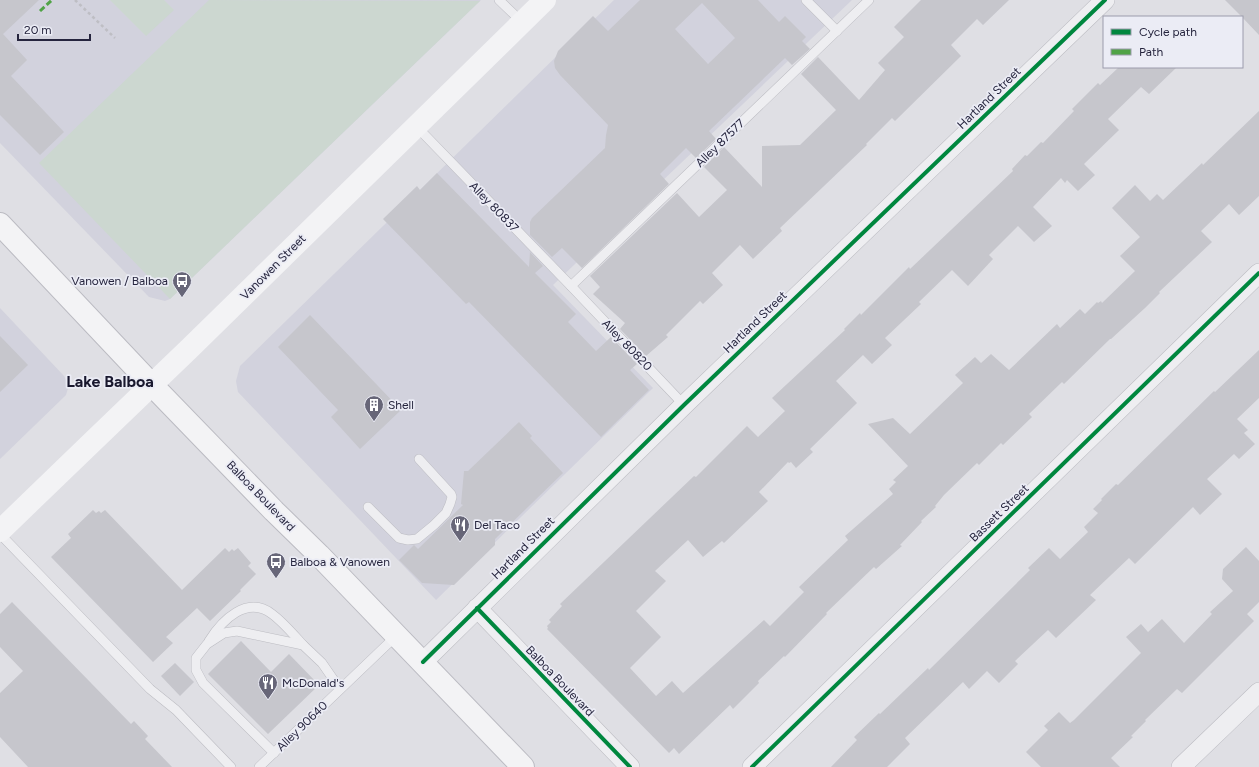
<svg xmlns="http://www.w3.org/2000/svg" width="1259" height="767" viewBox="0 0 1259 767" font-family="Figtree,sans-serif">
<rect width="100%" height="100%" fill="#dfdfe4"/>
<g fill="#d2d2dd">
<polygon points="0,0 481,0 170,299 165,301 149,297 0,143"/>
<polygon points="614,0 852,0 553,285 653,388 436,600 238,392 236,381 240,366"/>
<polygon points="0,308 64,376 69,385 66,395 0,459"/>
</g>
<g fill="#ccd7d0">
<polygon points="110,0 164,0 174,10 146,36"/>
<polygon points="209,0 480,1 170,299 39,163"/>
</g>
<g fill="#c6c6cc" fill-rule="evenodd">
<polygon points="0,0 39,0 3,34 27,60 11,76 64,132 40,155 0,115"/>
<path d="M 640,0 L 758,0 L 779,22 L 785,16 L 806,37 L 802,41 L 810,49 L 792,65 L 785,58 L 709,131 L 716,139 L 696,158 L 686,148 L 660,174 L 669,184 L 582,268 L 562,248 L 552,257 L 530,235 L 530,222 L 532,218 L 605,148 L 606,135 L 608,125 L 560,75 L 555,68 L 554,61 L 558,51 L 593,16 L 608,31 ZM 702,3 L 735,38 L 708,64 L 675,29 Z"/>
<polygon points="921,0 1009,0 983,25 977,19 951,45 961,56 896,120 895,121 892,118 866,144 867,145 780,228 782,231 753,259 740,245 712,273 723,285 703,304 700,301 666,335 668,337 646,356 620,329 625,323 593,294 600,287 590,276 677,193 699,217 727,190 704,167 724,147 762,187 762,146 800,145 836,110 801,74 818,57 859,100 885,70 878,63 904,37 894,27"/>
<polygon points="1225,0 1259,0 1259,35 1242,17"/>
<polygon points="1119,67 1177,67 1149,94 1141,87 1108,119 1119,130 1084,164 1095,175 1078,191 1067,180 1065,183 1061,178 1033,207 1052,226 1034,242 1018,226 989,255 993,259 968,286 952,270 919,302 921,304 885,338 892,345 872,364 863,355 836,381 857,403 810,449 813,452 796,468 791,462 789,463 788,462 759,492 768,501 724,543 722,541 703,557 688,540 655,571 666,581 636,611 661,637 630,668 656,696 672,681 683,693 764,620 770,626 804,592 799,587 848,540 845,536 893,494 889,489 896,482 893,480 908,466 868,424 893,418 910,434 963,383 955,375 975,357 981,363 991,354 1009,370 1057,324 1060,328 1080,309 1085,314 1097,302 1098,303 1101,301 1102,303 1135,271 1120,256 1140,237 1112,208 1135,185 1150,201 1157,194 1163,200 1202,163 1203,165 1259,111 1259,196 1239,215 1229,204 1201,231 1212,242 1159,292 1160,293 1145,308 1111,339 1110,339 1064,384 1062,382 1029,414 1032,417 1003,445 1001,443 979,465 977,463 944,495 935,506 936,507 921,521 922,522 900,545 902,546 876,569 874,567 826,613 827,614 785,657 784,656 758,681 759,683 733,709 730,705 679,754 674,748 669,753 547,629 548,628 547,626 551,622 549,620 562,606 560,604 694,476 696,477 747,426 758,437 785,411 772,398 845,330 844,329 860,313 861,315 909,267 910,269 1013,171 1012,169 1025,155 1027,156 1041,142 1043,143 1074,111 1072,109 1098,83 1100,85"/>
<polygon points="437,173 529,267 530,252 543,266 535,273 576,314 568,322 596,351 611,337 637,364 630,370 649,390 601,437 469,302 466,304 383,219 417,186 420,190"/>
<polygon points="310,315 401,410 360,449 331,417 338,410 278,347"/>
<polygon points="0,336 28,365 0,392"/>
<polygon points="1259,350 1259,398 1237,419 1248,430 1244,433 1255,444 1239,459 1234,454 1207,479 1222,494 1200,515 1193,507 1135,564 1129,558 1090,595 1096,600 1056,638 1048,630 1015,661 1018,664 999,683 987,671 969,689 963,682 905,738 910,744 887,767 831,767 857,740 854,737 879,713 880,714 928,668 929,670 1030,570 1028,568 1049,548 1060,559 1088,532 1084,527 1098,513 1093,509 1102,500 1101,499 1116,484 1118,485 1214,391 1215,392"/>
<polygon points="519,422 532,436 530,438 563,473 495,539 495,545 454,585 422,583 399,560 414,545 418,549 463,505 461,504 464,471 468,471"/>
<polygon points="93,510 96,513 99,511 101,513 105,510 182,590 225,548 229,552 232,549 234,551 238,548 251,563 248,566 256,574 240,590 241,591 210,621 197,608 166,637 173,643 153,662 51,557 71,538 68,534"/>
<polygon points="1246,547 1259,561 1259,602 1247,614 1254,621 1182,693 1177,689 1145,720 1146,721 1131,736 1133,737 1111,758 1120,767 1041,767 1026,752 1048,730 1044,726 1059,712 1070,723 1074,720 1141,653 1126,637 1141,624 1148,632 1162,619 1184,643 1212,614 1210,612 1233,591 1222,579 1223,569"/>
<polygon points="12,602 131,724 134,721 148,736 145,739 172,767 28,767 0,737 0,693 23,671 0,647 0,614"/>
<polygon points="241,641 271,672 289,654 319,685 268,734 208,674"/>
<polygon points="175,663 194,682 180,696 161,676"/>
</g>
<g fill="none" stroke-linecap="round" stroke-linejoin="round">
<g stroke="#bcbcc2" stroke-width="10">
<g id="service">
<polyline points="499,0 522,22"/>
<polyline points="806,0 837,31"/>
<polyline points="417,127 571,286 684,405"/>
<polyline points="571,286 869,0"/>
<polyline points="368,507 399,538 408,540 417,539 434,525 446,513 450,504 452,497 451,494 419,459"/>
<polyline points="0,534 150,689 176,710 231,767"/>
<path d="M 209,641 C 222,620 247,595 272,614 C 283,622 293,634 303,645"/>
<polyline points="274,753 203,683 196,670 196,658 207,644 224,633 237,631 303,645 322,663 340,689"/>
<polyline points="259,767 396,636"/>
</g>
</g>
<g stroke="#bcbcc2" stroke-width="20">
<g id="minor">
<polyline points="477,608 630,767"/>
<polyline points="423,662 684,405 1105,0"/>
<polyline points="752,767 1259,273"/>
<polyline points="1181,767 1259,692"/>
</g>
</g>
<g stroke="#bbbbc2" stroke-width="24">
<polyline id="primary" points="0,224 152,385 274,511 319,555 523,767"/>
</g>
<polyline stroke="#bebec4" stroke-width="2.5" stroke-dasharray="3 3" stroke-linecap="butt" points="75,0 115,38"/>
<use href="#service" stroke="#eeeef1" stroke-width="9"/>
<use href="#minor" stroke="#eeeef1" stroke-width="19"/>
<polyline stroke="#f3f3f5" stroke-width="22" points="0,531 86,448 190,348 545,0"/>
<use href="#primary" stroke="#f3f3f5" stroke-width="22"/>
<polyline stroke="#50a346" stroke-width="3" stroke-dasharray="6 3" stroke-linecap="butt" points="40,11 52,0"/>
<g stroke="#ebecf5" stroke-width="6">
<g id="cycleway">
<polyline points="477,608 630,767"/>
<polyline points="423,662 684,405 1105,0"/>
<polyline points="752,767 1259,273"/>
</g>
</g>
<use href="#cycleway" stroke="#00873e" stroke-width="4"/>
</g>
<defs>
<g id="bus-pin" transform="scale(1)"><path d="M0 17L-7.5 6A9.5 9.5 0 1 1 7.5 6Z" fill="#676678" stroke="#ebecf5"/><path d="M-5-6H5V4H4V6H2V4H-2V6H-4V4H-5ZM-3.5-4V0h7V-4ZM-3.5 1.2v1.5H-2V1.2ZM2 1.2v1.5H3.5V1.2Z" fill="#fff"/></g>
<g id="building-pin" transform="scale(1)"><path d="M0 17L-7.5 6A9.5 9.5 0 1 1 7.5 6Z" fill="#676678" stroke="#ebecf5"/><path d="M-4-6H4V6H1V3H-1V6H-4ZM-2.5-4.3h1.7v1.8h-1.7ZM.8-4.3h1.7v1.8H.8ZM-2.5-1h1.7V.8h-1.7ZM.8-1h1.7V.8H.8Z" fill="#fff"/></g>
<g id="restaurant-pin" transform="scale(1)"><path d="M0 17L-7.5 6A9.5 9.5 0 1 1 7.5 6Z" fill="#676678" stroke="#ebecf5"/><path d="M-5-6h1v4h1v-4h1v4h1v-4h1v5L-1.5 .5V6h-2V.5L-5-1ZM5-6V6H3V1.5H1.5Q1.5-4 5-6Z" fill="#fff"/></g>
</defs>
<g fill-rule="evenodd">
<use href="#bus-pin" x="182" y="281"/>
<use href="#building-pin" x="374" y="405"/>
<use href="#restaurant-pin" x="460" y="525"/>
<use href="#bus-pin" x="276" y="562"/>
<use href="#restaurant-pin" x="268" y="683"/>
</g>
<g text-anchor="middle" stroke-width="3.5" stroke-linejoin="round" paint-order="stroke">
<g font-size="12" fill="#26253e" stroke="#ebecf5">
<text transform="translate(989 98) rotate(-44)" y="4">Hartland Street</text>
<text transform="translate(720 143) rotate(-44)" y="4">Alley 87577</text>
<text transform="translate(494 207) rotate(46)" y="4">Alley 80837</text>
<text transform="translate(273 267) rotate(-45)" y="4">Vanowen Street</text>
<text transform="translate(755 322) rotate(-44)" y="4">Hartland Street</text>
<text transform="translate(627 345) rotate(46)" y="4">Alley 80820</text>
<text transform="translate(261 496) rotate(46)" y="4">Balboa Boulevard</text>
<text transform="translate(999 513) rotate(-44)" y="4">Bassett Street</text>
<text transform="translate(523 548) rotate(-45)" y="4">Hartland Street</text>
<text transform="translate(560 681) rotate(46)" y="4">Balboa Boulevard</text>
<text transform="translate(302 726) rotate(-44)" y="4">Alley 90640</text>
</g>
<g font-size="12" fill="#26253e" stroke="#ebecf5" text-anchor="start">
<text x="168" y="285" text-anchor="end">Vanowen / Balboa</text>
<text x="388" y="409">Shell</text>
<text x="474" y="529">Del Taco</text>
<text x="290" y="566">Balboa &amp; Vanowen</text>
<text x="282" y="687">McDonald's</text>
</g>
<g font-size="16" font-weight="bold" fill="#19182e" stroke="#ebecf5">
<text x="110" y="387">Lake Balboa</text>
</g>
</g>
<rect x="1103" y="16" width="140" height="52" fill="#ebecf5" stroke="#9c9cac"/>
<rect x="1111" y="29" width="20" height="6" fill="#00873e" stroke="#9c9cac"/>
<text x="1139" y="36" font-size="12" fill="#26253e">Cycle path</text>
<rect x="1111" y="49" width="20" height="6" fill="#50a346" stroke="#9c9cac"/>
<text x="1139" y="56" font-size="12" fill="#26253e">Path</text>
<path d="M18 34v6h72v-6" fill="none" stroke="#26253e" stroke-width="2"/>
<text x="24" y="34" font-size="12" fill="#26253e" stroke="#ebecf5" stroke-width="3" paint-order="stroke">20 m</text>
</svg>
